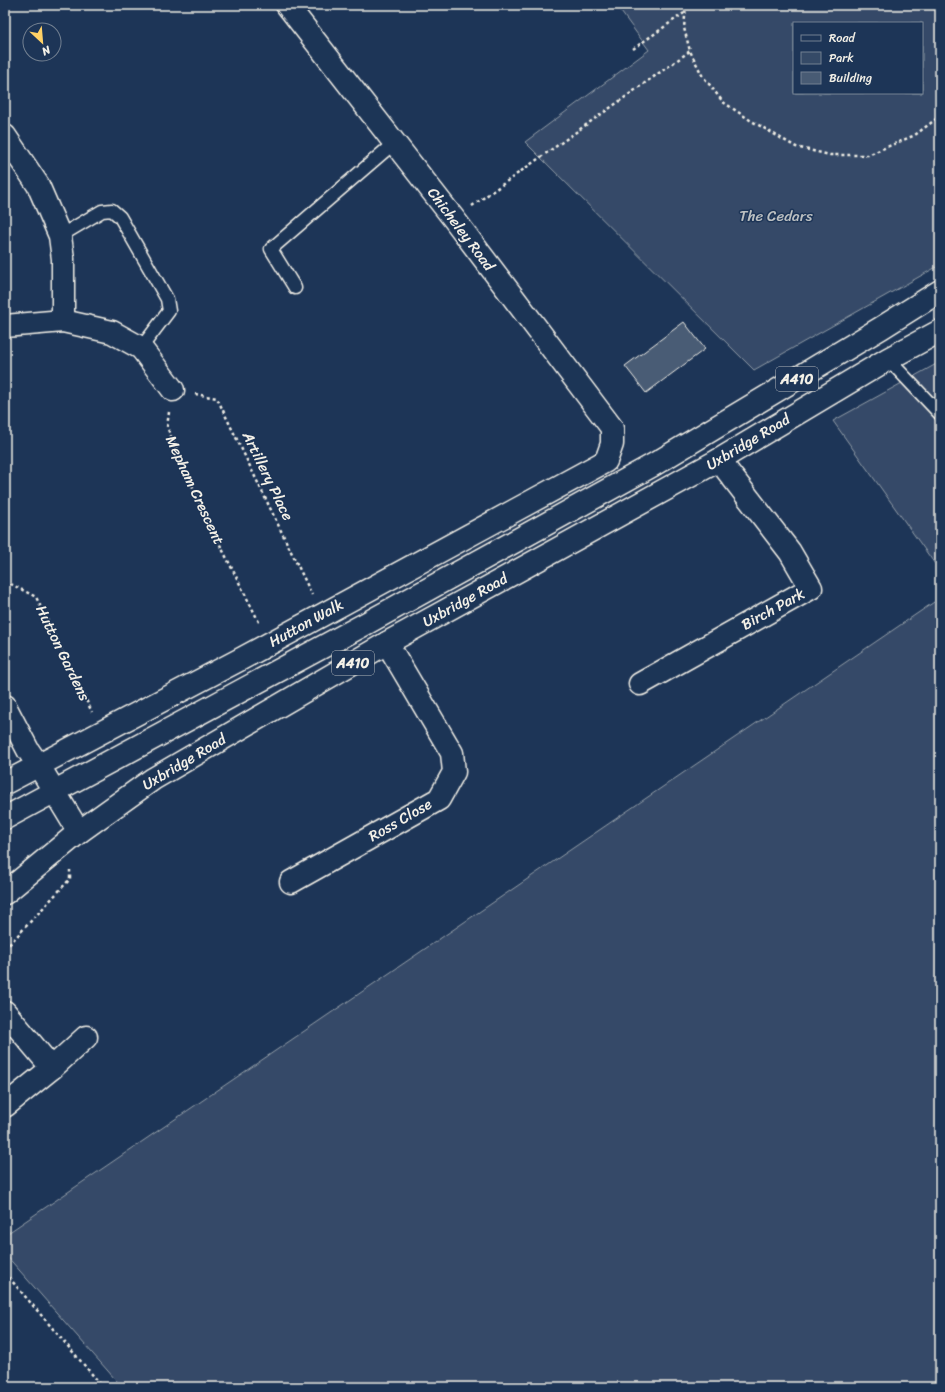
<svg xmlns="http://www.w3.org/2000/svg" width="945" height="1392" viewBox="0 0 945 1392" font-family="Sriracha,sans-serif">
<rect width="100%" height="100%" fill="#1d3557"/>
<filter id="ink" filterUnits="userSpaceOnUse"><feTurbulence type="fractalNoise" baseFrequency=".025" numOctaves="2"/><feDisplacementMap in="SourceGraphic" scale="8" xChannelSelector="R" yChannelSelector="G"/><feConvolveMatrix kernelMatrix="1 2 1 2 8 2 1 2 1" color-interpolation-filters="sRGB"/></filter>
<g filter="url(#ink)">
<g fill="#354a67" stroke="#949ea8" fill-rule="evenodd">
<path d="M 616,5 L 940,5 L 940,265 L 754,370 L 525,142 L 649,50 ZM 794,23 L 922,23 L 922,93 L 794,93 Z"/>
<polygon points="940,362 940,571 833,421"/>
<polygon points="940,598 940,1387 122,1387 5,1254 5,1235"/>
</g>
<polygon fill="#485b74" stroke="#f4f1e8" points="684,322 705,349 646,393 625,366"/>
<g fill="none" stroke-linecap="round" stroke-linejoin="round">
<g stroke="#f4f1e8" stroke-width="15">
<g id="lane">
<polyline points="60,236 102,211 112,210 120,217 167,299 169,311 141,348"/>
<polyline points="295,288 271,249 394,143"/>
<polyline points="888,359 940,414"/>
</g>
</g>
<g stroke="#f4f1e8" stroke-width="25">
<g id="street">
<polyline points="5,136 38,185 60,236 63,259 63,321"/>
<polyline points="5,326 63,321 112,332 141,348 173,390"/>
<polyline points="640,684 811,588 790,552 719,460"/>
<polyline points="5,706 28,750 39,766 79,832"/>
<polyline points="5,783 241,659 606,461 612,444 612,428 454,219 287,5"/>
<polyline points="291,882 439,799 454,772 452,753 387,643"/>
<polyline points="5,1012 52,1068"/>
<polyline points="5,1106 52,1068 86,1037"/>
</g>
</g>
<g stroke="#f4f1e8" stroke-width="25">
<g id="primary">
<polyline points="5,818 367,623 653,465 881,328 940,291"/>
<polyline points="5,893 79,832 153,779 387,643 719,460 888,359 940,331"/>
</g>
</g>
<g stroke="#f4f1e8" stroke-width="2.5" stroke-dasharray="3 3" stroke-linecap="butt">
<polyline points="686,5 684,28 690,51 702,75 723,102 750,120 796,147 830,155 868,155 915,135 940,116"/>
<polyline points="633,49 684,13"/>
<polyline points="472,206 690,51"/>
<polyline points="195,394 217,398 312,595"/>
<polyline points="169,412 167,427 205,515 260,624"/>
<polyline points="5,581 36,597 92,712"/>
<polyline points="5,949 70,879 70,870"/>
<polyline points="5,1273 103,1387"/>
</g>
<use href="#lane" stroke="#1d3557" stroke-width="12"/>
<use href="#street" stroke="#1d3557" stroke-width="22"/>
<use href="#primary" stroke="#1d3557" stroke-width="22"/>
</g>
</g>
<g text-anchor="middle" stroke-width="3" stroke-linejoin="round" paint-order="stroke">
<g fill="#1d3557" stroke="#b4b9bc" stroke-width="1">
<rect x="776" y="367" width="42" height="24" rx="3"/>
<rect x="332" y="651" width="42" height="24" rx="3"/>
</g>
<g font-size="14" font-weight="bold" fill="#f4f1e8">
<text x="797" y="384">A410</text>
<text x="353" y="668">A410</text>
</g>
<g font-size="15" fill="#bbbfc1" stroke="#1d3557">
<text x="776" y="221">The Cedars</text>
</g>
<g font-size="15" fill="#f4f1e8" stroke="#1d3557">
<text transform="translate(461 229) rotate(53)" y="5">Chicheley Road</text>
<text transform="translate(748 442) rotate(-31)" y="5">Uxbridge Road</text>
<text transform="translate(268 476) rotate(64)" y="5">Artillery Place</text>
<text transform="translate(195 490) rotate(65)" y="5">Mepham Crescent</text>
<text transform="translate(465 600) rotate(-29)" y="5">Uxbridge Road</text>
<text transform="translate(773 609) rotate(-29)" y="5">Birch Park</text>
<text transform="translate(306 623) rotate(-29)" y="5">Hutton Walk</text>
<text transform="translate(63 653) rotate(64)" y="5">Hutton Gardens</text>
<text transform="translate(184 762) rotate(-31)" y="5">Uxbridge Road</text>
<text transform="translate(400 820) rotate(-30)" y="5">Ross Close</text>
</g>
</g>
<rect width="945" height="1392" fill="none" stroke="#1d3557" stroke-width="20"/>
<rect x="10" y="10" width="925" height="1372" fill="none" stroke="#f4f1e8" stroke-width="1.5" filter="url(#ink)"/>
<rect x="793" y="22" width="130" height="72" fill="#1d3557" stroke="#738091"/>
<rect x="801" y="35" width="20" height="6" fill="#1d3557" stroke="#738091"/>
<text x="829" y="42" font-size="12" fill="#f4f1e8">Road</text>
<rect x="801" y="52" width="20" height="12" fill="#354a67" stroke="#738091"/>
<text x="829" y="62" font-size="12" fill="#f4f1e8">Park</text>
<rect x="801" y="72" width="20" height="12" fill="#485b74" stroke="#738091"/>
<text x="829" y="82" font-size="12" fill="#f4f1e8">Building</text>
<g transform="translate(42 42) rotate(154)"><circle r="19" fill="#1d3557" stroke="#738091"/>
<path d="M0-3L7 15L0 10L-7 15Z" fill="#ffd166"/>
<text y="-6" font-size="11" font-weight="bold" text-anchor="middle" fill="#f4f1e8">N</text>
</g>
</svg>
